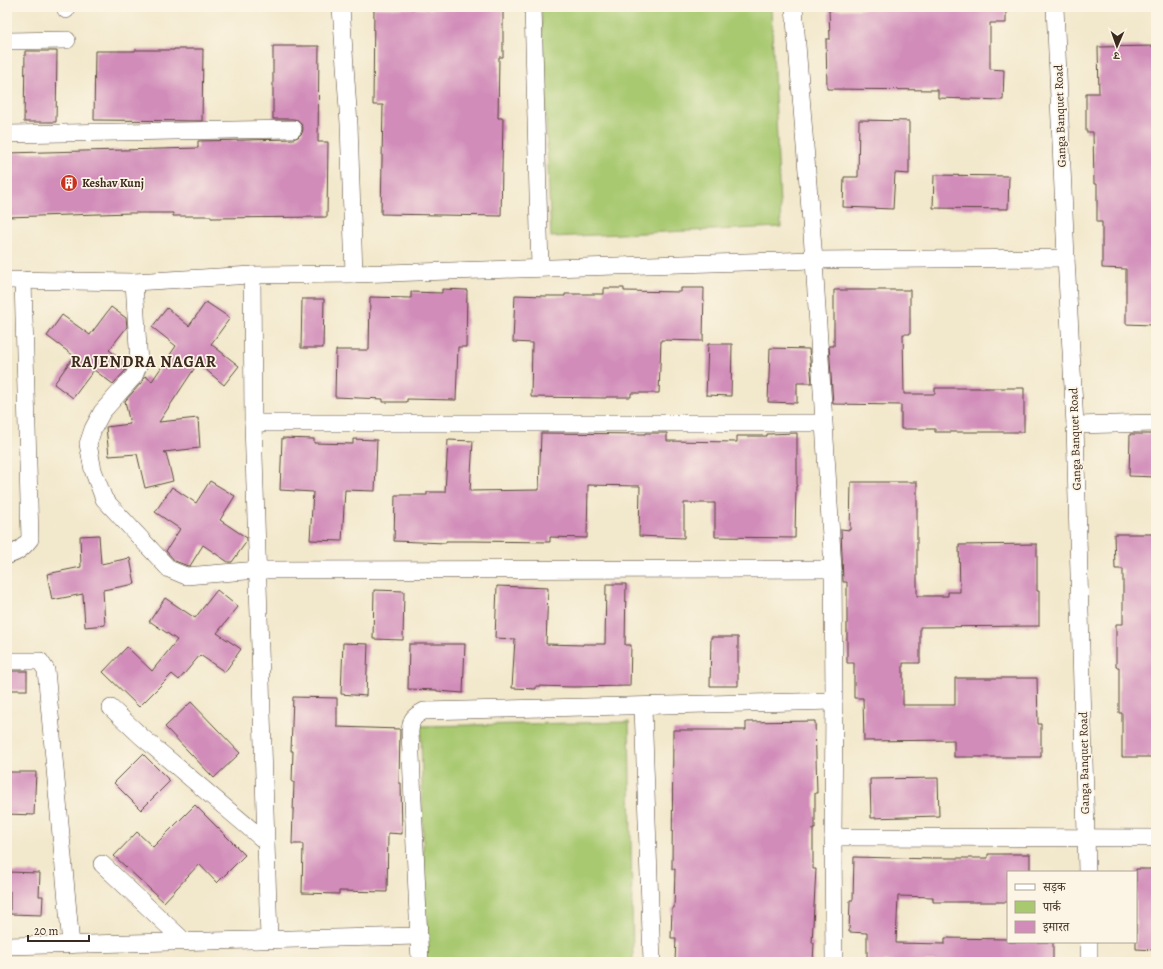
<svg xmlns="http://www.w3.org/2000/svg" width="1163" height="969" viewBox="0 0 1163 969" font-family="Alegreya,'Noto Serif Devanagari',serif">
<rect width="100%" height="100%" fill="#fcf5e5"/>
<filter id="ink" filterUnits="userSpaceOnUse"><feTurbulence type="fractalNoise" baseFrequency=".025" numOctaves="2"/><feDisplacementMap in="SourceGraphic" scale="8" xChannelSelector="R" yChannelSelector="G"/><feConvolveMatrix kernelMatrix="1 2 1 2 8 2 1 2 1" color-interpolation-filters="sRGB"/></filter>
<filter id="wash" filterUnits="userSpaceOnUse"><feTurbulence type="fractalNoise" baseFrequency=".012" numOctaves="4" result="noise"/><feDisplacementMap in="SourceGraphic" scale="16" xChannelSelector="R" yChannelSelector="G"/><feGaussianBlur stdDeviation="0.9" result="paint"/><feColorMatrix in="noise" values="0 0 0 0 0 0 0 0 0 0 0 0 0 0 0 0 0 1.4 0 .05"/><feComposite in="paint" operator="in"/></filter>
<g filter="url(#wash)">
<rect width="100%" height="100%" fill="#f2e8cc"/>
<g fill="#a9c971" stroke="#727a48">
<polygon points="541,7 771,7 781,227 551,237"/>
<polygon points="629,722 633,962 425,962 421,726"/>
</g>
<g id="blocks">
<g fill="#d18cb9">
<polygon points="929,7 1006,7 1006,23 990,23 990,69 1004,70 1003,100 938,98 938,90 827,89 826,39 830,39 829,10"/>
<polygon points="374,8 503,10 503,57 499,57 498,118 503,118 501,216 381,214 383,105 373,105"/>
<polygon points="273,46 319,46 318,142 328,142 327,217 211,218 211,216 173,216 173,213 130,213 7,217 7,153 198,148 198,141 293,139 298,137 302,133 303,128 301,124 298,120 293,119 273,119"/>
<polygon points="1156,46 1156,319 1152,319 1152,325 1126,324 1126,269 1102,268 1102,222 1097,222 1097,184 1094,184 1093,132 1086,132 1086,93 1099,93 1098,47"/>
<polygon points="174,49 203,49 202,121 94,120 95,51 135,51 135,50 174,50"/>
<polygon points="25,51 57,51 56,122 24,122"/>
<polygon points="859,120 909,121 909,174 895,173 893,209 843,207 844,177 858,177"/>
<polygon points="934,175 1009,176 1008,209 933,208"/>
<polygon points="604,288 624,288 624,291 681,292 681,288 704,288 703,341 661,340 659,393 631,393 631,397 606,397 606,398 531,397 532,343 513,342 515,295 544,296 565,296 565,294 604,294"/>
<polygon points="442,289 467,290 466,347 458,347 456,400 407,399 407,402 383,402 383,399 335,397 336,350 369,350 370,297 411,298 411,292 442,293"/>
<polygon points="834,290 910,290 910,334 903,334 904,394 935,394 935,388 1024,388 1024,432 935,432 935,429 901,429 901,405 833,404 829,346 834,346"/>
<polygon points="302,299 324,299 323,348 301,348"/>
<polygon points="206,302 230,318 211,344 239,366 224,385 198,363 159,422 198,418 200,448 164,452 166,453 173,481 145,488 137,454 109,456 106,427 130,424 125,401 141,383 145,376 152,381 176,346 152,327 167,308 189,326"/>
<polygon points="111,307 126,318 127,327 109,350 128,364 125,371 113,384 94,370 73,398 54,384 74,356 47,336 62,315 90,335"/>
<polygon points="708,344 732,344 731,396 706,395"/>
<polygon points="770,348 809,349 812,383 797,383 797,403 768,402"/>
<polygon points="541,433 645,434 645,433 667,433 667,441 737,442 737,436 767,436 767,434 797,433 797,486 796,486 795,538 715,537 715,503 684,503 684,538 639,536 640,486 588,485 587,538 550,537 550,542 472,541 446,541 446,543 394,541 395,495 427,495 427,492 445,492 448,440 473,441 470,491 539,490"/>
<polygon points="1130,434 1156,434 1156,477 1129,476"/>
<polygon points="282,438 314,439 314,443 353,444 353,439 377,440 375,491 345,490 342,541 310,540 313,492 280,490"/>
<polygon points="210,481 235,496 220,520 247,538 247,541 232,562 228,562 203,545 190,566 188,566 175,561 166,551 180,529 155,512 172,487 196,503"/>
<polygon points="851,482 917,482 917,596 948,596 948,592 960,592 959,545 1037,544 1037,591 1039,591 1039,626 920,627 920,663 903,663 903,705 955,705 955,678 1037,678 1038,724 1041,724 1041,757 954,757 954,740 864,741 863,698 854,698 854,663 847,663 847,582 843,582 841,529 850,530"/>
<polygon points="1114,534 1156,534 1156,757 1122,757 1122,713 1119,713 1119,667 1116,667 1116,624 1123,624 1123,569 1115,569"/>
<polygon points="99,535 101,564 130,558 135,584 103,590 105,625 85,627 83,594 52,600 47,574 81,567 80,536"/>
<polygon points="606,584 626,584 625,645 631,645 630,686 573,687 536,686 536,689 512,688 515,639 495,638 497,586 548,588 546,644 583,645 583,644 605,644"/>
<polygon points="217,590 238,607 217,633 241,649 225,672 200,655 179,680 172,674 139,707 103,672 127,647 152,671 177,640 151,622 149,622 165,598 195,618"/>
<polygon points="374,590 404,591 403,640 373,639"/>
<polygon points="711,637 738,637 738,686 710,686"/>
<polygon points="343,643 368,644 366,696 341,694"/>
<polygon points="409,644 465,644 463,693 437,691 437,690 408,689"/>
<rect x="7" y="671" width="20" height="19"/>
<polygon points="293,697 337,698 337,727 400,729 399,783 401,783 402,834 388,833 387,892 339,891 339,894 302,893 303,844 292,844 294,782 292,782 293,751 291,751"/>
<polygon points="191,702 240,753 214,778 165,727"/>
<polygon points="815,721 817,793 815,793 815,829 813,829 813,869 816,869 812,943 814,943 813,962 675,962 676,938 671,938 672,908 674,908 675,869 672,869 673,730 746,730 746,722"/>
<polygon points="143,754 170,781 141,810 114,783"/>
<polygon points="7,772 36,772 34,815 7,814"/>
<polygon points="938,778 939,816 871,818 870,779"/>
<polygon points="195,805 245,855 217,883 199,864 164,902 114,856 137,832 153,847"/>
<polygon points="988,854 1030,854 1030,872 1008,872 1008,902 933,902 933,897 898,896 896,943 945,944 945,938 1008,939 1008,942 1053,942 1053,962 867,962 867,933 849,932 850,900 853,900 854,857 933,859 933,858 988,858"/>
<polygon points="1136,869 1156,869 1156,950 1136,949"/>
<polygon points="7,872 40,873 39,896 43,896 42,915 10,914 10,891 7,891"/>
</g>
</g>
</g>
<g filter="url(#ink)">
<use href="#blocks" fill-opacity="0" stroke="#564638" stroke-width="1"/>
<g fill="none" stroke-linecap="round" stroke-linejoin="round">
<g stroke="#564638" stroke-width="18">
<g id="minor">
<polyline points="66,7 66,10"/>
<polyline points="341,7 349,124 354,274"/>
<polyline points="533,7 540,268"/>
<polyline points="794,7 814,260 833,569 834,701 833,837 834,962"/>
<polyline points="1055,7 1066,258 1075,425 1087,872"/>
<polyline points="7,41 67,40"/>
<polyline points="7,134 293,129"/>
<polyline points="252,275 253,423 269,939"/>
<polyline points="7,280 134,282 252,275 354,274 814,260 1066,258"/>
<polyline points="134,282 139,364 134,376 102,412 93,429 88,444 93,470 104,499 169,569 186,576 258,570 833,569"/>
<polyline points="253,423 823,423"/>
<polyline points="1075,425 1156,423"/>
<path d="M 7,555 C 17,554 24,547 30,539 L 23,280"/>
<polyline points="7,661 40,661 46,670 71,945"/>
<polyline points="643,707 652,962"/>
<polyline points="111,708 142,737 266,842"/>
<polyline points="833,837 1156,838"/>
<polyline points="102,864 184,941"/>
<polyline points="1089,942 1089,962"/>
<polyline points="7,946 419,936"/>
<path d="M 420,962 L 410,732 C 411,720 412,717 424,711 L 834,701"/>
</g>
</g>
<use href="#minor" stroke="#fff" stroke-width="17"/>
</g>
</g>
<defs>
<g id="building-disc" transform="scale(0.9)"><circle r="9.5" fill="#c8321e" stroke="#fcf5e5"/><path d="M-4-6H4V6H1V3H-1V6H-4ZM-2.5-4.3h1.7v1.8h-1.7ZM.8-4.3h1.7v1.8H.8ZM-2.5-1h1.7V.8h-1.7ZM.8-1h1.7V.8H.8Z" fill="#fff"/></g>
</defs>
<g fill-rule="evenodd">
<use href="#building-disc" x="69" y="183"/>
</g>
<g text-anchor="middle" stroke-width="3.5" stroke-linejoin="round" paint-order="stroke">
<g font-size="12" fill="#3b2a1e" stroke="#fcf5e5">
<text transform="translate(1060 116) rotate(-92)" y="4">Ganga Banquet Road</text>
<text transform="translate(1075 439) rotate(-92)" y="4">Ganga Banquet Road</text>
<text transform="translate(1084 763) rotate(-91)" y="4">Ganga Banquet Road</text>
</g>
<g font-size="12" font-weight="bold" fill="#3b2a1e" stroke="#fcf5e5" text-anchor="start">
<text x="82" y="187">Keshav Kunj</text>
</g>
<g font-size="16" font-weight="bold" letter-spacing="1" fill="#3b2a1e" stroke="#fcf5e5">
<text x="144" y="367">RAJENDRA NAGAR</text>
</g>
</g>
<rect width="1163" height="969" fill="none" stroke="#fcf5e5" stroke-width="24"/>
<rect x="1007" y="871" width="130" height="72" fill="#fcf5e5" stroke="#afa495"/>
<rect x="1015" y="884" width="20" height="6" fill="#ffffff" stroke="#afa495"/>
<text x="1043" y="891" font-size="12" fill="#3b2a1e">सड़क</text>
<rect x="1015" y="901" width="20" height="12" fill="#a9c971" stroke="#afa495"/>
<text x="1043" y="911" font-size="12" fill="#3b2a1e">पार्क</text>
<rect x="1015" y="921" width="20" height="12" fill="#d18cb9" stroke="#afa495"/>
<text x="1043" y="931" font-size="12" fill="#3b2a1e">इमारत</text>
<g transform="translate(1117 46) rotate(182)" stroke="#fcf5e5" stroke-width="3" paint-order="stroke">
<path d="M0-3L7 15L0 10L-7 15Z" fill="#3b2a1e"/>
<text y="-6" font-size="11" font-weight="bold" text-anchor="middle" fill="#3b2a1e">उ</text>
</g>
<path d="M28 935v6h61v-6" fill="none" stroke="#3b2a1e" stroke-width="2"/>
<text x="34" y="935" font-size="12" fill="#3b2a1e" stroke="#fcf5e5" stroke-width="3" paint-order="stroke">20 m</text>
</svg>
